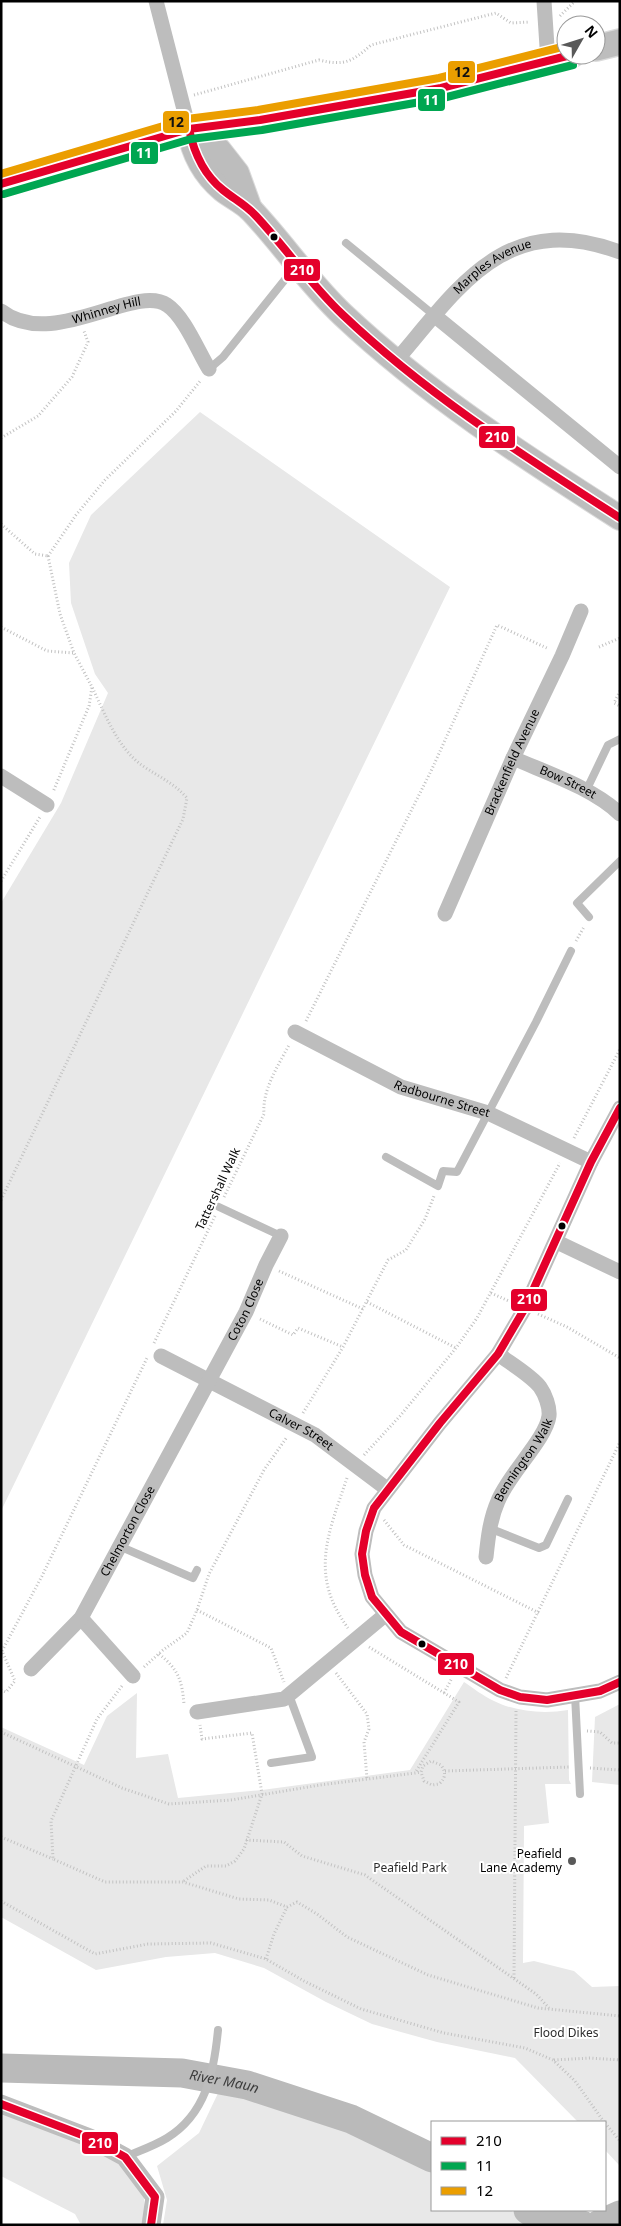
<svg xmlns="http://www.w3.org/2000/svg" width="621" height="2226" viewBox="0 0 621 2226" font-family="'Noto Sans',sans-serif">
<rect width="100%" height="100%" fill="#fff"/>
<g fill="#e8e8e8">
<polygon points="200,412 450,587 1,1511 1,903 61,803 108,693 95,674 71,603 69,563 91,515"/>
<path d="M 464,1682 C 473,1688 483,1696 494,1701 C 516,1712 544,1714 568,1710 L 569,1780 L 571,1784 L 545,1784 L 549,1823 L 524,1826 L 523,1963 L 534,1961 L 574,1971 L 592,1987 L 620,1986 L 620,2166 L 605,2150 L 605,2122 L 578,2122 L 515,2058 L 437,2042 L 372,2024 L 326,2002 L 264,1968 L 215,1953 L 166,1957 L 96,1970 L 1,1917 L 1,1727 L 84,1765 L 107,1716 L 137,1693 L 136,1758 L 168,1754 L 178,1798 L 262,1790 L 410,1770 Z"/>
<polygon points="620,1704 620,1785 592,1782 595,1717"/>
<polygon points="220,2089 340,2128 432,2169 432,2210 510,2210 535,2225 163,2225 167,2200 157,2166 199,2133"/>
<polygon points="1,2111 103,2149 126,2168 143,2190 147,2225 81,2225 75,2214 1,2176"/>
</g>
<g fill="none" stroke-linecap="round" stroke-linejoin="round">
<g stroke="#bababa" stroke-width="29">
<path id="s1" d="M 1,2068 L 182,2073 L 247,2085 L 351,2119 L 432,2158"/>
<polyline points="528,2210 543,2220 582,2225"/>
<polyline points="598,2225 620,2215"/>
</g>
<g stroke="#dbdbdb" stroke-width="26">
<g id="primary">
<path d="M 189,129 C 193,154 204,174 223,190 C 232,197 243,202 251,210 C 283,244 309,283 343,315 C 427,394 523,456 620,518"/>
<polyline points="189,129 219,150 237,173 250,209"/>
</g>
</g>
<g stroke="#dbdbdb" stroke-width="28">
<g id="trunk">
<polyline points="596,48 620,42"/>
<polyline points="1,184 189,129 260,120 441,88 571,55"/>
</g>
</g>
<g stroke="#c2c2c2" stroke-width="3" stroke-dasharray="1 2.5" stroke-linecap="butt">
<polyline points="560,16 575,1"/>
<path d="M 194,95 L 319,60 C 344,66 352,62 371,45 L 496,13 L 511,23 L 530,22"/>
<polyline points="1,438 38,416 72,377 88,342 84,331"/>
<polyline points="1,524 35,554 48,556"/>
<polyline points="48,556 60,614 74,653 92,687 89,706 53,792"/>
<polyline points="48,556 76,515 105,480 176,411 201,380"/>
<polyline points="1,627 47,651 74,653"/>
<polyline points="599,647 620,638"/>
<polyline points="620,691 614,703 620,706"/>
<polyline points="1,881 40,817"/>
<polyline points="576,941 584,927"/>
<polyline points="306,1021 432,769 497,625 549,649"/>
<polyline points="574,1138 620,1049"/>
<path d="M 224,1197 L 264,1114 C 262,1090 278,1066 289,1045"/>
<path d="M 1,1200 L 183,819 L 187,798 C 174,783 159,777 143,766 C 118,749 105,714 92,687"/>
<polyline points="279,1271 363,1309"/>
<polyline points="491,1293 511,1302"/>
<polyline points="367,1302 456,1348"/>
<polyline points="538,1314 567,1327 620,1358"/>
<polyline points="260,1319 293,1335 298,1328 343,1347"/>
<polyline points="154,1343 215,1216"/>
<polyline points="303,1413 343,1347 388,1260 406,1250 425,1219 434,1196"/>
<polyline points="364,1455 400,1416 456,1348 477,1318 560,1163"/>
<path d="M 347,1478 C 328,1534 309,1575 348,1628"/>
<polyline points="384,1520 404,1545 539,1613"/>
<polyline points="197,1610 271,1648 284,1682"/>
<polyline points="369,1647 459,1702 415,1773"/>
<path d="M 159,1654 C 178,1669 182,1680 184,1704"/>
<polyline points="144,1667 163,1650 187,1633 197,1610 209,1574 264,1470 287,1437"/>
<polyline points="336,1673 367,1714 369,1729 364,1742 367,1779"/>
<polyline points="506,1678 620,1442"/>
<polyline points="122,1686 97,1719 51,1821 53,1859 105,1882 183,1882 239,1899 269,1900 287,1907 297,1902 317,1914 347,1937 428,1975 538,2008 620,2016"/>
<polyline points="1,1690 6,1692 15,1681 2,1651 42,1576 147,1358"/>
<polyline points="444,1693 452,1678"/>
<polyline points="587,1731 600,1732 612,1743 620,1743"/>
<path d="M 1,1732 L 122,1788 L 169,1804 L 231,1800 L 320,1785 L 415,1773 L 421,1772 L 423,1766 L 431,1761 L 441,1765 C 446,1772 446,1778 439,1784 L 432,1785 L 424,1781 L 421,1772"/>
<polyline points="590,1768 620,1770"/>
<polyline points="445,1771 569,1767"/>
<polyline points="1,1837 53,1859"/>
<polyline points="246,1840 284,1842 302,1856 365,1875 536,1994 549,2008"/>
<polyline points="184,1881 206,1866 226,1866 235,1861 244,1849 262,1794 252,1733 202,1739 200,1725"/>
<polyline points="1,1901 95,1954 148,1944 211,1943 266,1959 304,1981 361,2009 444,2033 525,2048 553,2060 575,2081 604,2122"/>
<polyline points="266,1959 274,1934 287,1907"/>
<polyline points="514,1978 516,1711"/>
<polyline points="554,2060 590,2058 620,2060"/>
<polyline points="605,2123 620,2141"/>
</g>
<g stroke="#bdbdbd" stroke-width="8">
<polyline points="346,243 435,316"/>
<polyline points="209,369 223,357 295,267"/>
<polyline points="586,791 608,745 620,739"/>
<polyline points="589,917 577,903 620,861"/>
<polyline points="386,1157 438,1186 443,1171 457,1172 536,1022 571,951"/>
<polyline points="219,1207 281,1236"/>
<polyline points="489,1528 539,1548 546,1545 568,1499"/>
<polyline points="119,1546 193,1578 197,1570"/>
<polyline points="575,1695 580,1794"/>
<polyline points="271,1763 312,1757 289,1695"/>
<path d="M 125,2157 C 139,2151 154,2146 167,2138 C 206,2114 214,2072 218,2030"/>
</g>
<g stroke="#bdbdbd" stroke-width="15">
<polyline points="156,1 189,129"/>
<polyline points="544,1 548,62"/>
<path id="s2" d="M 1,311 C 52,351 135,283 167,305 C 184,316 198,351 209,369"/>
<polyline points="435,316 620,467"/>
<path id="s3" d="M 395,362 C 460,286 506,210 620,252"/>
<path id="s4" d="M 513,758 C 547,773 593,788 620,814"/>
<polyline points="1,776 47,805"/>
<path id="s5" d="M 445,914 L 513,758 L 562,656 L 581,611"/>
<path id="s6" d="M 295,1032 L 401,1087 L 488,1113 L 591,1162"/>
<polyline points="620,1108 591,1162 525,1308 498,1354 440,1423 374,1508 366,1531 362,1554 365,1575 372,1597 401,1632 500,1690 520,1697 547,1700 600,1691 620,1682"/>
<polyline points="557,1242 620,1272"/>
<path id="s7" d="M 161,1356 L 315,1435 L 387,1489"/>
<path id="s8" d="M 486,1557 C 488,1538 490,1519 498,1501 C 508,1475 546,1439 549,1416 C 550,1407 545,1394 540,1387 C 532,1376 510,1363 498,1354"/>
<polyline points="81,1618 133,1676"/>
<path id="s9" d="M 31,1669 L 81,1618 L 246,1312 L 266,1265 L 281,1236"/>
<polyline points="197,1712 284,1699 385,1615"/>
</g>
<polyline stroke="#bdbdbd" stroke-width="19" points="1,2104 90,2138 125,2157 155,2197 151,2225"/>
<use href="#primary" stroke="#bdbdbd" stroke-width="24"/>
<use href="#trunk" stroke="#bdbdbd" stroke-width="25"/>
<g stroke="#fff" stroke-width="11">
<g id="bus-1">
<path d="M 189,129 C 194,153 204,175 223,190 C 234,199 246,205 256,216 C 286,248 311,285 343,315 C 426,394 524,456 620,518"/>
<polyline points="1,184 189,129 260,120 441,88 571,55"/>
<polyline points="620,1108 591,1162 525,1308 498,1354 440,1423 374,1508 366,1531 362,1554 365,1575 372,1597 401,1632 500,1690 520,1697 547,1700 600,1691 620,1682"/>
<polyline points="1,2104 90,2138 125,2157 155,2197 151,2225"/>
</g>
</g>
<g stroke="#fff" stroke-width="11">
<polyline id="bus-2" points="4,194 191,139 262,130 443,98 573,65"/>
</g>
<g stroke="#fff" stroke-width="11">
<polyline id="bus-3" points="1,174 187,119 258,110 439,78 566,46"/>
</g>
<use href="#bus-1" stroke="#e4002b" stroke-width="8"/>
<use href="#bus-2" stroke="#00a651" stroke-width="8"/>
<use href="#bus-3" stroke="#eb9e00" stroke-width="8"/>
</g>
<g fill="#000" stroke="#fff" stroke-width="2">
<circle cx="274" cy="237" r="4.5"/>
<circle cx="562" cy="1226" r="4.5"/>
<circle cx="422" cy="1644" r="4.5"/>
</g>
<circle fill="#595959" stroke="#fff" stroke-width="2" cx="572" cy="1861" r="5"/>
<g text-anchor="middle" stroke-width="4" stroke-linejoin="round" paint-order="stroke">
<g font-size="12" fill="#000" stroke="#fff">
<text dy="4" stroke="none"><textPath href="#s3" startOffset="138">Marples Avenue</textPath></text>
<text dy="4" stroke="none"><textPath href="#s2" startOffset="110">Whinney Hill</textPath></text>
<text dy="4" stroke="none"><textPath href="#s5" startOffset="166">Brackenfield Avenue</textPath></text>
<text dy="4" stroke="none"><textPath href="#s4" startOffset="60">Bow Street</textPath></text>
<text dy="4" stroke="none"><textPath href="#s6" startOffset="162">Radbourne Street</textPath></text>
<text transform="translate(218 1189) rotate(-65)" y="4">Tattershall Walk</text>
<text dy="4" stroke="none"><textPath href="#s9" startOffset="421">Coton Close</textPath></text>
<text dy="4" stroke="none"><textPath href="#s7" startOffset="158">Calver Street</textPath></text>
<text dy="4" stroke="none"><textPath href="#s8" startOffset="106">Bennington Walk</textPath></text>
<text dy="4" stroke="none"><textPath href="#s9" startOffset="170">Chelmorton Close</textPath></text>
</g>
<g font-size="12" fill="#000" stroke="#fff" text-anchor="end">
<text x="562" y="1858">Peafield<tspan x="562" dy="14">Lane Academy</tspan></text>
</g>
<g font-size="12" fill="#2c2c2c" stroke="#fff">
<text x="410" y="1872">Peafield Park</text>
<text x="566" y="2037">Flood Dikes</text>
</g>
<g font-size="14" font-style="italic" fill="#3d3d3d" stroke="#fff">
<text dy="5" stroke="none"><textPath href="#s1" startOffset="224">River Maun</textPath></text>
</g>
</g>
<g stroke="#fff" stroke-width="2">
<rect x="447" y="60" width="29" height="24" rx="5" fill="#eb9e00"/>
<rect x="417" y="88" width="29" height="24" rx="5" fill="#00a651"/>
<rect x="162" y="110" width="28" height="24" rx="5" fill="#eb9e00"/>
<rect x="130" y="141" width="29" height="24" rx="5" fill="#00a651"/>
<rect x="283" y="258" width="38" height="24" rx="5" fill="#e4002b"/>
<rect x="478" y="425" width="38" height="24" rx="5" fill="#e4002b"/>
<rect x="510" y="1288" width="38" height="24" rx="5" fill="#e4002b"/>
<rect x="437" y="1652" width="38" height="24" rx="5" fill="#e4002b"/>
<rect x="81" y="2131" width="38" height="24" rx="5" fill="#e4002b"/>
</g>
<g font-size="14" text-anchor="middle" font-weight="bold" fill="#fff">
<text x="431" y="105">11</text>
<text x="144" y="158">11</text>
<text x="302" y="275">210</text>
<text x="497" y="442">210</text>
<text x="529" y="1304">210</text>
<text x="456" y="1669">210</text>
<text x="100" y="2148">210</text>
</g>
<g font-size="14" text-anchor="middle" font-weight="bold" fill="#111">
<text x="462" y="77">12</text>
<text x="176" y="127">12</text>
</g>
<rect width="621" height="2226" fill="none" stroke="#000000" stroke-width="5"/>
<rect x="431" y="2121" width="175" height="90" fill="#ffffff" stroke="#999999"/>
<rect x="441" y="2137" width="25" height="8" fill="#e4002b" stroke="#999999"/>
<text x="476" y="2146" font-size="15" fill="#000000">210</text>
<rect x="441" y="2162" width="25" height="8" fill="#00a651" stroke="#999999"/>
<text x="476" y="2171" font-size="15" fill="#000000">11</text>
<rect x="441" y="2187" width="25" height="8" fill="#eb9e00" stroke="#999999"/>
<text x="476" y="2196" font-size="15" fill="#000000">12</text>
<g transform="translate(581 40) rotate(51)"><circle r="24" fill="#ffffff" stroke="#999999"/>
<path d="M0-4L9 19L0 12L-9 19Z" fill="#595959"/>
<text y="-8" font-size="14" font-weight="bold" text-anchor="middle" fill="#000000">N</text>
</g>
</svg>
